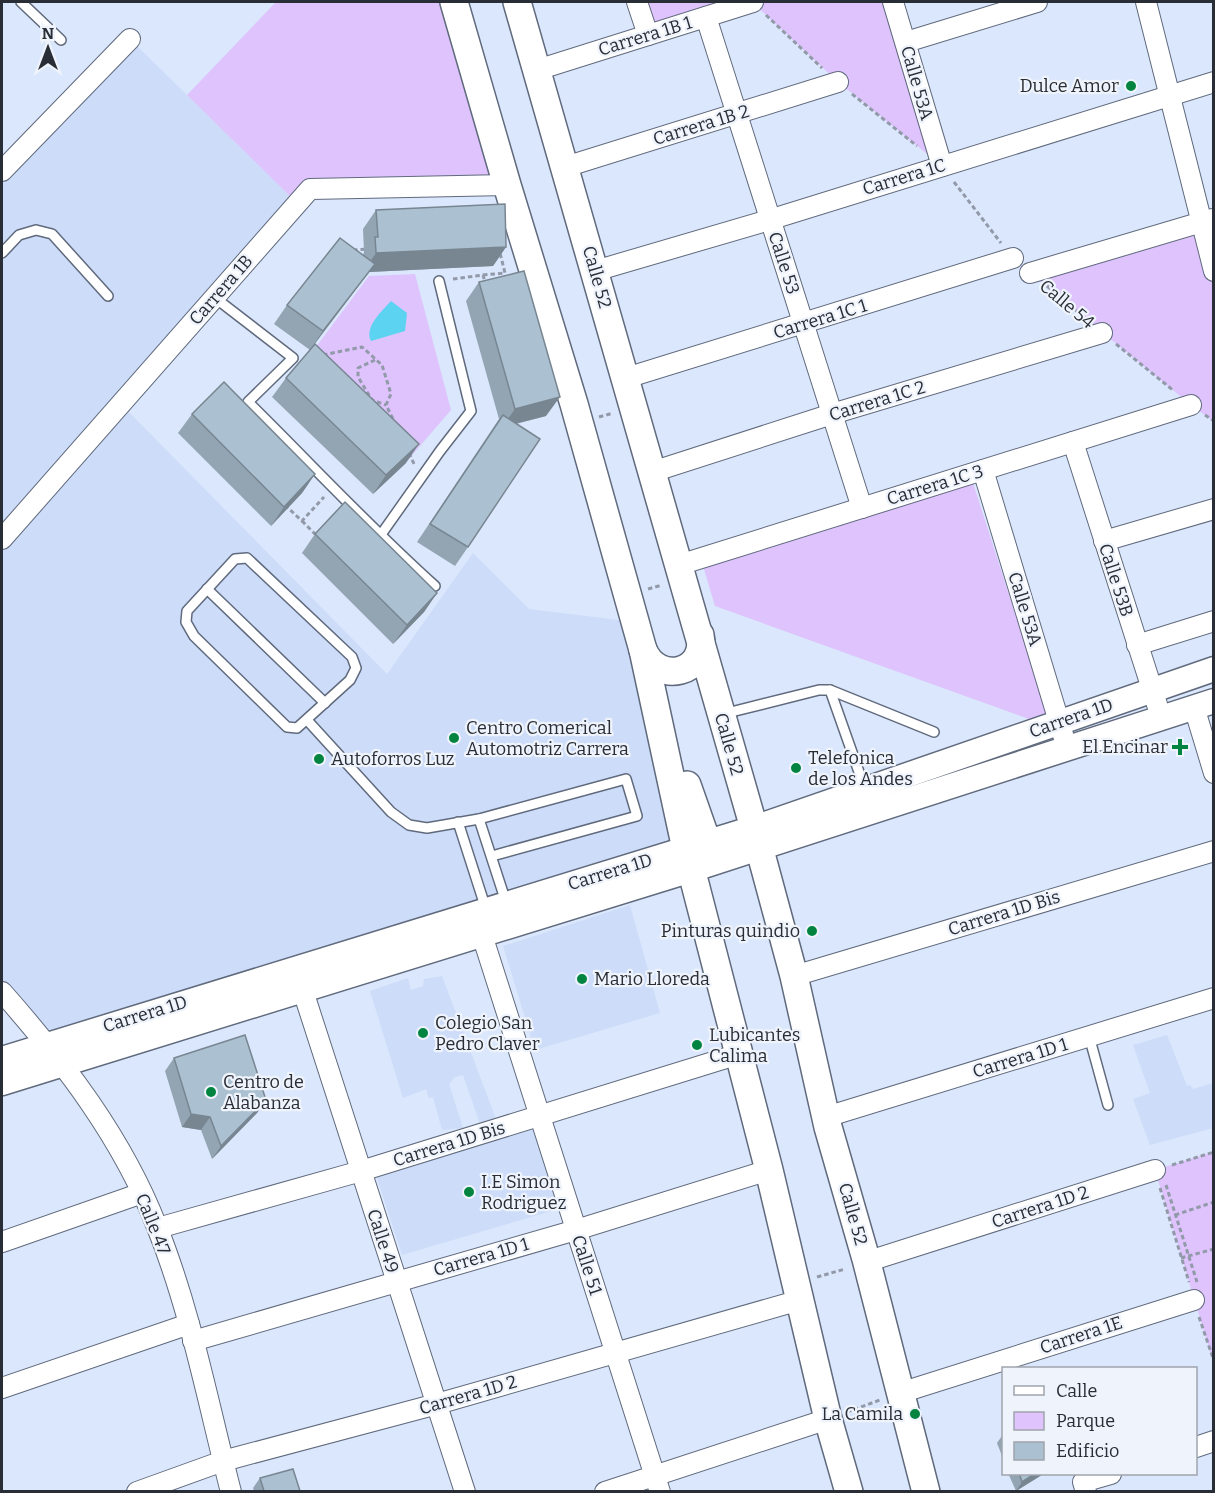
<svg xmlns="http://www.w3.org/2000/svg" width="1215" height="1493" viewBox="0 0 1215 1493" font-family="Bitter,serif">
<rect width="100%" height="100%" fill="#dbe7fc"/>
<g fill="#cddcf8">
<polygon points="130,39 297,203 121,404 387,674 473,553 529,609 635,622 686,849 47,1044 2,992 2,171"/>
<polygon points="630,905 660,1013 535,1050 503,946"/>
<polygon points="442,976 496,1119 480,1124 463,1075 455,1077 449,1084 463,1128 442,1130 433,1097 429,1098 426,1089 403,1098 370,991 408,978 411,990 423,986 424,979"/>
<polygon points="1167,1035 1187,1086 1190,1085 1193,1089 1213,1083 1213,1128 1150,1145 1133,1099 1150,1093 1133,1045"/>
<polygon points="535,1126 562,1208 402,1255 376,1175"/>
</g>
<g fill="#dec3fd">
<polygon points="276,2 454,2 507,185 310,189 297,203 187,95"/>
<polygon points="637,2 893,2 942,166 838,82 753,3 648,35"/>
<polygon points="1201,222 1213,271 1213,421 1191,405 1030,273"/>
<polygon points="415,274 451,410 407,461 307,359 369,276"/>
<polygon points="973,483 1047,713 1032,720 715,606 703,566"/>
<polygon points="1213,1152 1213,1361 1155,1170"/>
</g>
<path fill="#5bd3f1" d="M 391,301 L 407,313 L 405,331 L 371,341 C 364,327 382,311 391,301 Z"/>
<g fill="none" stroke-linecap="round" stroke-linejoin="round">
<g stroke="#606a7d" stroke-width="12">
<g id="service">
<polyline points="21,2 61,40"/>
<polyline points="2,253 19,235 36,230 52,234 108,296"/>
<path d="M 214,297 L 293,358 L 248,402 C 310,463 369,527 435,586"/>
<polyline points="380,536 440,451 471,411 439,281"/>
<polygon points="247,558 352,657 356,668 350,680 297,728 287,727 194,636 186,622 187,611 235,559"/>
<polyline points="207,589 325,703"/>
<polyline points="830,690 865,789"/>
<polyline points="723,714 819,690 830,690 934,732"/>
<polyline points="307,720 391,812 409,825 427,828 479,819 626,779 637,816 492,856"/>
<polyline points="479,819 506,902"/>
<polyline points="458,822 486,909"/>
<polyline points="1089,1036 1108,1105"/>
</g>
</g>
<g stroke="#606a7d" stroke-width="22">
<g id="minor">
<polyline points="637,2 648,35"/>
<polyline points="893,2 942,166"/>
<polyline points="1146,2 1214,271"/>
<polyline points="706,17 862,508"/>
<polyline points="906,42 1037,2"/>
<polyline points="537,70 753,2"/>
<polyline points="565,167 838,82"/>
<polyline points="2,171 130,39"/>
<polyline points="595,271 769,220 1214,82"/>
<polyline points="1030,273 1212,219"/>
<polyline points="626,378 1013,258"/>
<polyline points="1073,442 1161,717"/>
<polyline points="983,470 1067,748"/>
<polyline points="652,472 832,414 1102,333"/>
<polyline points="2,539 310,189 507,185"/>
<polyline points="1104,541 1214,509"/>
<polyline points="679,565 1191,405"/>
<polyline points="1137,645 1214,621"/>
<polyline points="1194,707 1214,773"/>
<polyline points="482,935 660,1492"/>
<polyline points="794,976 1214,851"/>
<polyline points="303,991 465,1492"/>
<path d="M 2,992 C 64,1062 123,1139 157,1227 C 191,1312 208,1403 231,1492"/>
<polyline points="826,1117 1214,998"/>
<polyline points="158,1228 361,1171 739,1054"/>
<polyline points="2,1242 142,1193"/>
<polyline points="866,1262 1155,1170"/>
<polyline points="193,1341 576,1230 769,1170"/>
<polyline points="2,1388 189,1324"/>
<polyline points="900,1393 1194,1300"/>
<polyline points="1196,1447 1214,1441"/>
<polyline points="137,1492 223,1461 437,1404 800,1300"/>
<polyline points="605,1492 828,1419"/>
<polyline points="1086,1492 1083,1482 1111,1474"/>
</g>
</g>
<g stroke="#606a7d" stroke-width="27">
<g id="tertiary">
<polyline points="2,1059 754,828 1214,669"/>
<polyline points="2,1083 691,870 1214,701"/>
</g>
</g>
<g stroke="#606a7d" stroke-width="30">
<g id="secondary">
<polyline points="454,2 507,185 574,404 643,650 686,849 769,1170 828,1419 849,1492"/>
<polyline points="517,2 754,828 794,976 828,1127 866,1259 926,1492"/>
<path d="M 643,650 C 658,686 708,673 700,635"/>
<polyline points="687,785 707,842 759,848"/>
</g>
</g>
<g stroke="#929aaa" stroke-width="3" stroke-dasharray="4.5 3" stroke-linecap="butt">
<polyline points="766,15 822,68"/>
<polyline points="852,94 917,146"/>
<polyline points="954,182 1001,243"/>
<polyline points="353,250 368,249"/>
<polyline points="483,275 505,273 500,253"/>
<polyline points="453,279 483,275 485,282"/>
<polyline points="1047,286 1086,319"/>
<polyline points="1116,344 1174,391"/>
<polyline points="323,355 362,347 382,365 391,394 386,405 395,423"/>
<polyline points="375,360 358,368 358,377 372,400 386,405"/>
<polyline points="1205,415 1214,421"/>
<polyline points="599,417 613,413"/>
<polyline points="409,453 415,466"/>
<polyline points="285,505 302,521 324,497"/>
<polyline points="302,521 318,537"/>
<polyline points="648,589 662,585"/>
<polyline points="1172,1165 1214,1152"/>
<polyline points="1166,1185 1197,1282"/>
<polyline points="1160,1188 1189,1282"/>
<polyline points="1175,1215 1214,1202"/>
<polyline points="1181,1258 1214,1249"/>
<polyline points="817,1277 845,1269"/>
<polyline points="1199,1317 1214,1361"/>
<polyline points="847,1412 880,1400"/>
</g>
<use href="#service" stroke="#fff" stroke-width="9"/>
<use href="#minor" stroke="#fff" stroke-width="20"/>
<use href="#tertiary" stroke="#fff" stroke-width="24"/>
<use href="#secondary" stroke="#fff" stroke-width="27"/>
</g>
<g fill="#93a5b3">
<polygon points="376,210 506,247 493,266 369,272 310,350 274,324 287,305 363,255 364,252 363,229"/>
<polygon points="479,282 546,416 516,424 468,547 455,566 417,542 499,419 466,301"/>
<polygon points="286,378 406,463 373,494 272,397"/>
<polygon points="192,414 315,474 302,493 271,526 178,433"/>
<polygon points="315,534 437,593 424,612 393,644 302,553"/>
<polygon points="174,1058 266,1100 257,1113 212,1159 201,1130 182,1127 165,1071"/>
<polygon points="1004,1433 1004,1461 997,1443"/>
<polygon points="1008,1473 1045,1473 1016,1491"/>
<polygon points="260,1478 300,1491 254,1491 253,1488"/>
</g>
<g fill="#788692">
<polygon points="506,247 493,266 369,272 310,350 376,253"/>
<polygon points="560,397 546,416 502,427 515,409"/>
<polygon points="419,444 406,463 373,494 386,475"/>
<polygon points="315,474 302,493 271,526 284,507"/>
<polygon points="437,593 424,612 393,644 407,625"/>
<polygon points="266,1100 257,1113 212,1159 221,1146"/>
<polygon points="191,1114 210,1117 201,1130 182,1127"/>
<polygon points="1036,1473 1045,1473 1016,1491 1022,1482"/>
</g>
<g fill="#abc0d0" stroke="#788692" stroke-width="1.5">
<polygon points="505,204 506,247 376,253 375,237 378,237 376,210"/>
<polygon points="340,238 375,264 323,331 287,305"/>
<polygon points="524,271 560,397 515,409 479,282"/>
<polygon points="315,344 419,444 386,475 286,378"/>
<polygon points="224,382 315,474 284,507 192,414"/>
<polygon points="503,415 540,439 468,547 430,524"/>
<polygon points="345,502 437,593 407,625 315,534"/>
<polygon points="245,1035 266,1100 221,1146 210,1117 191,1114 174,1058"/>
<polygon points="293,1469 300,1491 264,1491 260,1478"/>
<polygon points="1019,1473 1036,1473 1022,1482"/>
</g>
<g fill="#00843f" stroke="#eff4fc" stroke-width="2">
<circle cx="1131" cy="86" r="6"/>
<circle cx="454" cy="738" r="6"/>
<path d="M1177 738h6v6h6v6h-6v6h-6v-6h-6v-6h6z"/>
<circle cx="319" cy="759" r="6"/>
<circle cx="796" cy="768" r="6"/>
<circle cx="812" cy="931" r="6"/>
<circle cx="582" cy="979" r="6"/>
<circle cx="423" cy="1033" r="6"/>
<circle cx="697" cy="1045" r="6"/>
<circle cx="211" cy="1092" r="6"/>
<circle cx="469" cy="1192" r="6"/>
<circle cx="915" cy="1414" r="6"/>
</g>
<g text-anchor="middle" stroke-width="4.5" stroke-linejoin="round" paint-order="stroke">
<g font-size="18" fill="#292d35" stroke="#eff4fc">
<text transform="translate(645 36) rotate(-17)" y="6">Carrera 1B 1</text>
<text transform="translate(917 83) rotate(74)" y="6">Calle 53A</text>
<text transform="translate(701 125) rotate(-17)" y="6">Carrera 1B 2</text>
<text transform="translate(904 177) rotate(-17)" y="6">Carrera 1C</text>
<text transform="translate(784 263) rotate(72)" y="6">Calle 53</text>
<text transform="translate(597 277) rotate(74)" y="6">Calle 52</text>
<text transform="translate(221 290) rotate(-49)" y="6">Carrera 1B</text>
<text transform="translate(1067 304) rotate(40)" y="6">Calle 54</text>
<text transform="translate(820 319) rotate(-17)" y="6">Carrera 1C 1</text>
<text transform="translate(877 401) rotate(-17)" y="6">Carrera 1C 2</text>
<text transform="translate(935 485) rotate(-17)" y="6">Carrera 1C 3</text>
<text transform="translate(1116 580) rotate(72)" y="6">Calle 53B</text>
<text transform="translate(1025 609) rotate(73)" y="6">Calle 53A</text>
<text transform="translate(1071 718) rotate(-19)" y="6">Carrera 1D</text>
<text transform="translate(729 744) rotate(74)" y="6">Calle 52</text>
<text transform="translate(610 872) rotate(-17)" y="6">Carrera 1D</text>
<text transform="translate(1004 913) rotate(-17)" y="6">Carrera 1D Bis</text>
<text transform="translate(145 1014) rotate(-17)" y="6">Carrera 1D</text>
<text transform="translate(1020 1058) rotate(-17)" y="6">Carrera 1D 1</text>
<text transform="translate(449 1144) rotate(-17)" y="6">Carrera 1D Bis</text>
<text transform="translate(1040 1207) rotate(-18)" y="6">Carrera 1D 2</text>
<text transform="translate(853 1214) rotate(74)" y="6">Calle 52</text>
<text transform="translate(153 1224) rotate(68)" y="6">Calle 47</text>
<text transform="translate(383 1241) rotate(72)" y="6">Calle 49</text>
<text transform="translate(481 1257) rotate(-16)" y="6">Carrera 1D 1</text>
<text transform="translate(587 1265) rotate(72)" y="6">Calle 51</text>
<text transform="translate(1081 1335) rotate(-18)" y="6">Carrera 1E</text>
<text transform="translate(468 1395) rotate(-16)" y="6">Carrera 1D 2</text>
</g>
<g font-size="18" fill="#292d35" stroke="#eff4fc" text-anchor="start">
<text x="1119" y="92" text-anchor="end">Dulce Amor</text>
<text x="466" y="734">Centro Comerical<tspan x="466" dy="21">Automotriz Carrera</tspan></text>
<text x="1168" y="753" text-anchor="end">El Encinar</text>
<text x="808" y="764">Telefonica<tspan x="808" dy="21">de los Andes</tspan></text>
<text x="331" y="765">Autoforros Luz</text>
<text x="800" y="937" text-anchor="end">Pinturas quindio</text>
<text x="594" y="985">Mario Lloreda</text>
<text x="435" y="1029">Colegio San<tspan x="435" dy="21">Pedro Claver</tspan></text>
<text x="709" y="1041">Lubicantes<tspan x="709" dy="21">Calima</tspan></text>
<text x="223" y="1088">Centro de<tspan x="223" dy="21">Alabanza</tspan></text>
<text x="481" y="1188">I.E Simon<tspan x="481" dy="21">Rodriguez</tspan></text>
<text x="903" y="1420" text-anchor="end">La Camila</text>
</g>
</g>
<rect width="1215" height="1493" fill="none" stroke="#292d35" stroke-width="6"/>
<rect x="1002" y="1367" width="195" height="108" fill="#eff4fc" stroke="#a0a4ac" stroke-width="1.5"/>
<rect x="1014" y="1386" width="30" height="9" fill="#ffffff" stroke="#a0a4ac" stroke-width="1.5"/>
<text x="1056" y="1397" font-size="18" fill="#292d35">Calle</text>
<rect x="1014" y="1412" width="30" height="18" fill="#dec3fd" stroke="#a0a4ac" stroke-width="1.5"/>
<text x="1056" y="1427" font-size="18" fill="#292d35">Parque</text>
<rect x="1014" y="1442" width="30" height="18" fill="#abc0d0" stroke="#a0a4ac" stroke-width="1.5"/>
<text x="1056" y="1457" font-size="18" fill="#292d35">Edificio</text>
<g transform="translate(48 48)" stroke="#eff4fc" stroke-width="4.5" paint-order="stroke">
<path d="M0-4.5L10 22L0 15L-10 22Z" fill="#292d35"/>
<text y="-9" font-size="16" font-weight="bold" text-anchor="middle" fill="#292d35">N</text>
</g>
</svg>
